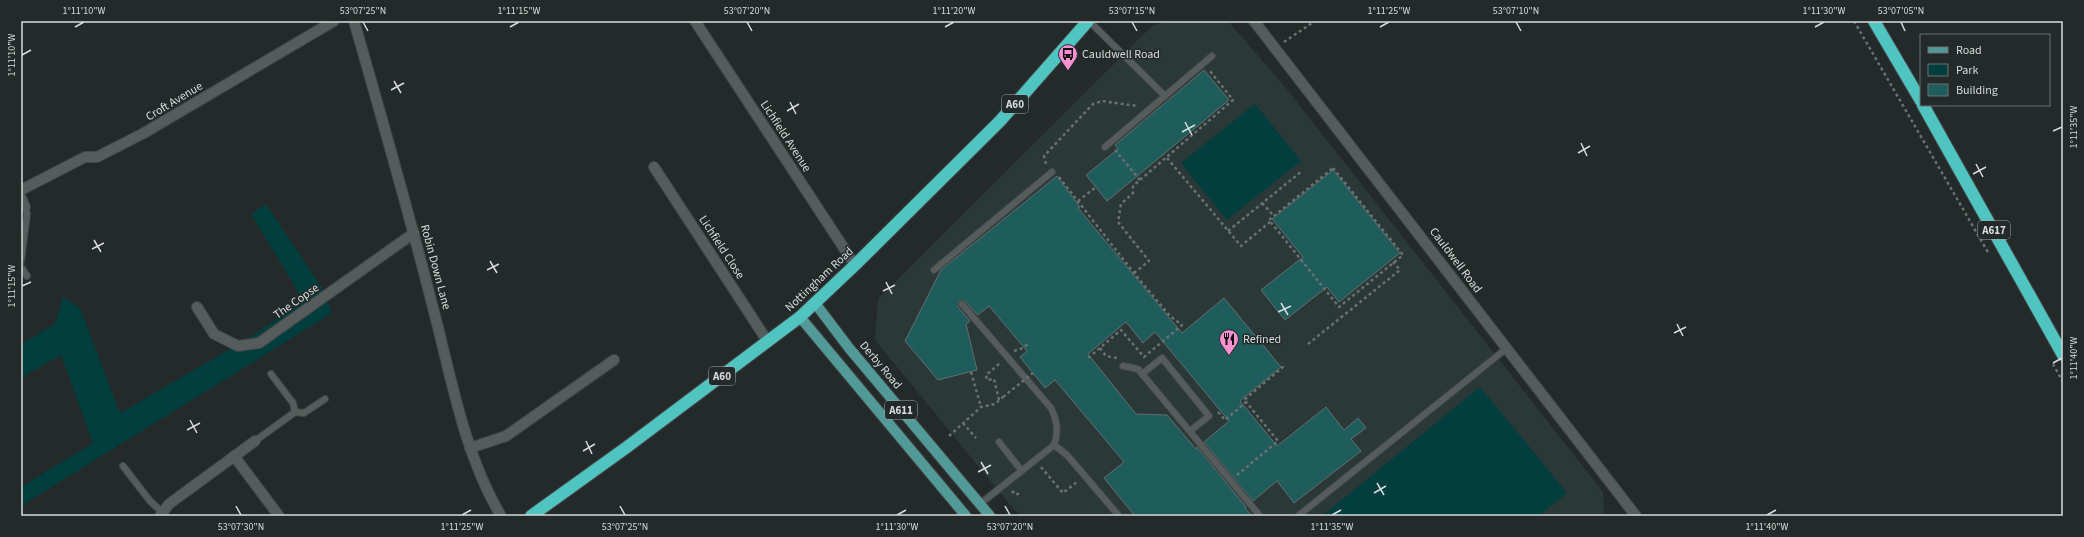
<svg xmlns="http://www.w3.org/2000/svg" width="2084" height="537" viewBox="0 0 2084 537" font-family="'Source Sans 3',sans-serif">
<rect width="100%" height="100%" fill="#232a29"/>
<polygon fill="#2a3837" points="1165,21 1228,21 1286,88 1603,492 1604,516 1020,516 1010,505 875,340 878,299 1151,27"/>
<g fill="#023e3d">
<polygon points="1255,104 1301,161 1227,220 1181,163"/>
<polygon points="266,204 321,286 332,313 21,506 21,487 93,443 61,355 21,378 21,344 55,324 63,297 80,308 120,413 252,336 303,300 251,214"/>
<polygon points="1480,387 1567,493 1539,516 1322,516"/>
</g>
<g fill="#1f5d5c" stroke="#666d6d">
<polygon points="1204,70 1229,100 1107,201 1086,175 1118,149 1115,145"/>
<polygon points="1333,170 1400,253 1339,302 1327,287 1285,320 1261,290 1303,257 1272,219"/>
<polygon points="1057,176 1080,207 1078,208 1182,333 1224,298 1281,367 1240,401 1277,446 1326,407 1344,430 1358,418 1366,428 1351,439 1361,451 1294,503 1277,481 1253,501 1204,442 1229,421 1155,332 1143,343 1126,322 1088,354 1136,414 1167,415 1196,449 1197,447 1246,507 1245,508 1252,516 1135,516 1104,478 1124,462 1055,380 1045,388 1020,357 1027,351 989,306 978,315 965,301 959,301 958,307 970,321 966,324 977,370 938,380 905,341 941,270"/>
</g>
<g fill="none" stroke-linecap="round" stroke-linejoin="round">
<g stroke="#414646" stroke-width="8">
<g id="lane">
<polyline points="1089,21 1165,96"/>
<polyline points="1105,147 1212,56"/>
<polyline points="21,261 27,214 25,207"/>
<polyline points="21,267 27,276"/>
<polyline points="934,270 1052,172"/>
<path d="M 962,304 L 1051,408 C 1057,421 1059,431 1054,445 L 980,504"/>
<polyline points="1123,366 1138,369 1260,516"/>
<polyline points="1142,374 1162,358 1209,416 1190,431"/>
<polyline points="295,412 304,413 325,399"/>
<polyline points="255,441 295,412 293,403 271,374"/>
<polyline points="999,442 1021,470"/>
<polyline points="1054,445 1067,455 1119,516"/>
<polyline points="123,466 150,501 162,512"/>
<polyline points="1298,516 1507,348"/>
</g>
</g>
<g stroke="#414646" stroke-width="12">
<g id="street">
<path d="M 354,21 C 381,115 408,209 432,304 C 451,375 463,452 501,516"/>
<polyline points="695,21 855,265"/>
<polyline points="654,167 768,342"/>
<polyline points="21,190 85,157 97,157 144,133 334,21"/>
<polyline points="21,198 25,207"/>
<polyline points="197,307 214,334 238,346 259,343 414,233"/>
<polyline points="470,448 506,436 614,360"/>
<polyline points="234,456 279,516"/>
<polyline points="160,516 169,504 255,441"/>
</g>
</g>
<g stroke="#414646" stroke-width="12">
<polyline id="secondary" points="1254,21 1636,516"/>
</g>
<g stroke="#414646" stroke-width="12">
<g id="primary">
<polyline points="815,303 849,348 990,516"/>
<polyline points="800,317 966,516"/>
</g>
</g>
<g stroke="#414646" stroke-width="14">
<g id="highway">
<polyline points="1874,21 1921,101"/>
<polyline points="1923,105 2063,355"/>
<polyline points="531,516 627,447 800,317 855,265 1000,121 1088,21"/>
</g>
</g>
<g stroke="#6b7170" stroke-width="2.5" stroke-dasharray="3 3" stroke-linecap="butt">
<polyline points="1854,21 1989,254"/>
<polyline points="1284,42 1315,21"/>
<polyline points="1115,150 1140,180"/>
<polyline points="1167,158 1241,246 1270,222"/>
<polyline points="1046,164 1044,156 1093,104 1102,101 1137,106"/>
<polygon points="1333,168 1403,255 1339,307 1269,220"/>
<polyline points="1059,177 1134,273 1170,316 1182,325 1144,357 1121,330 1087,359"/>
<polyline points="1078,201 1096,187"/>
<polyline points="1262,203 1274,216"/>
<polyline points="1228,231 1302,171"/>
<polyline points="1134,273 1149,261 1118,222 1121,204 1133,193 1133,186 1233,100 1210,71"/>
<polyline points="1308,344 1400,270 1393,262"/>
<polyline points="1100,348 1106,356 1117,358"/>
<polyline points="1014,351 1023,348 1029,343"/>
<polyline points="2053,364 2063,382"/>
<polyline points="971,372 981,407"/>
<polyline points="999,400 994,379 987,380 986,375 1000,363"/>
<polyline points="1218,412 1225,420 1246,402 1244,400 1283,367 1282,363"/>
<polyline points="963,423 976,438"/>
<polyline points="949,436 981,407 995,404 1003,397"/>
<polyline points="1041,467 1063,493 1077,482"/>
<polyline points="1237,475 1278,441 1246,402"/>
<polyline points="1012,491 1016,495 1019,493"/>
</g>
<use href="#lane" stroke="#555c5b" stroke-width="6"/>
<use href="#street" stroke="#555c5b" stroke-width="10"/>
<use href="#secondary" stroke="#555c5b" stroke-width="10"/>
<use href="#primary" stroke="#529a98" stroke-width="10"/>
<use href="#highway" stroke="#50c4c1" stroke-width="12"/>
<polyline stroke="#6b7170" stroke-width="2.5" stroke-dasharray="3 3" stroke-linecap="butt" points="1003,397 1033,373"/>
</g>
<path fill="none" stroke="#d7dbdb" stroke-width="1.5" d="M 363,22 L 368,31M 747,22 L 752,31M 1132,22 L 1137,31M 1516,22 L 1521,31M 1901,22 L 1905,31M 75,27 L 84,22M 510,27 L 519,22M 945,27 L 954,22M 1380,27 L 1389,22M 1815,27 L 1824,22M 22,55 L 31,50M 394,81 L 401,93M 391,90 L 404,83M 790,102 L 796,114M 787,111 L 799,104M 1185,122 L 1192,135M 2053,131 L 2062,127M 1182,132 L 1195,125M 1581,143 L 1587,156M 1578,153 L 1590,146M 1976,164 L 1983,177M 1973,174 L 1986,167M 94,240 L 101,252M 92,249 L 104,243M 490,261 L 497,273M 487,270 L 499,264M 886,282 L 892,294M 22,286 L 31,282M 883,291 L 895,285M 1281,303 L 1288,315M 1278,312 L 1291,306M 1677,324 L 1683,336M 1674,333 L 1686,327M 2053,363 L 2062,358M 190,420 L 197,433M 187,430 L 200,423M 586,441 L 592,454M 583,451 L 595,444M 981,462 L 988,474M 978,472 L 991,465M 1377,483 L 1384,495M 1374,493 L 1386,486M 236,506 L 241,515M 620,506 L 625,515M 1005,506 L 1010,515M 462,515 L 471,510M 897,515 L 906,510M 1332,515 L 1341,510M 1767,515 L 1776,510"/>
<defs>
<g id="bus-pin" transform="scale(1)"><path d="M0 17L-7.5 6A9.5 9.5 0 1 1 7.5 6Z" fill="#f690d0" stroke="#232a29"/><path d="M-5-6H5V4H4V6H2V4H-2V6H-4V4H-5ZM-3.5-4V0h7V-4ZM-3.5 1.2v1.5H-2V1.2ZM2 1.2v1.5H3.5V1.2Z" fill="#111"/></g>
<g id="restaurant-pin" transform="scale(1)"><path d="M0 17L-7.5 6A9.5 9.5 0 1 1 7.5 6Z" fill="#f690d0" stroke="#232a29"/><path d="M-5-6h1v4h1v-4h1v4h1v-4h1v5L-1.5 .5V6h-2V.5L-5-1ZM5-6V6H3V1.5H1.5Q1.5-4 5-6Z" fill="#111"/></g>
</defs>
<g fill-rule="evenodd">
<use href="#bus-pin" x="1068" y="54"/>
<use href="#restaurant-pin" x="1229" y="339"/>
</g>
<g text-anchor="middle" stroke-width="3" stroke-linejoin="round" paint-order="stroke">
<g fill="#232a29" stroke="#a1a6a6" stroke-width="1">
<rect x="1002" y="95" width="26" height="18" rx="3"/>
<rect x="1978" y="221" width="32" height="18" rx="3"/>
<rect x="709" y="367" width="26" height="18" rx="3"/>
<rect x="885" y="401" width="32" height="18" rx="3"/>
</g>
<g font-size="11" font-weight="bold" fill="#d7dbdb">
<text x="1015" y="108">A60</text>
<text x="1994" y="234">A617</text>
<text x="722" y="380">A60</text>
<text x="901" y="414">A611</text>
</g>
<g font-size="12" fill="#d7dbdb" stroke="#232a29" text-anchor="start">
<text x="1082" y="58">Cauldwell Road</text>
<text x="1243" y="343">Refined</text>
</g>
<g font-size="12" fill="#d7dbdb" stroke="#232a29">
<text transform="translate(174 101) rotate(-31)" y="4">Croft Avenue</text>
<text transform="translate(786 136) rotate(57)" y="4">Lichfield Avenue</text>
<text transform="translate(722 247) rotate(57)" y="4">Lichfield Close</text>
<text transform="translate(1456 260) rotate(53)" y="4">Cauldwell Road</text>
<text transform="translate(436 267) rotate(75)" y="4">Robin Down Lane</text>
<text transform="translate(819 279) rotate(-43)" y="4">Nottingham Road</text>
<text transform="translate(296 301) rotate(-35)" y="4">The Copse</text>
<text transform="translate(881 365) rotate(50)" y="4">Derby Road</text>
</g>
</g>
<rect width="2084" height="537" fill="none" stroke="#232a29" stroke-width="44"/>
<rect x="1920" y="34" width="130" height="72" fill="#232a29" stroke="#6b7170"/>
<rect x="1928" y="47" width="20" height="6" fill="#529a98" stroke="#6b7170"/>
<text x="1956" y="54" font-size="12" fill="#d7dbdb">Road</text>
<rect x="1928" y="64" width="20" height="12" fill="#023e3d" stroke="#6b7170"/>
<text x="1956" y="74" font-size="12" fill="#d7dbdb">Park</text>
<rect x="1928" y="84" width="20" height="12" fill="#1f5d5c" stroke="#6b7170"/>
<text x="1956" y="94" font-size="12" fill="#d7dbdb">Building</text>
<rect x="22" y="22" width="2040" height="493" fill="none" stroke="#d7dbdb" stroke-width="1.5"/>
<g font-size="10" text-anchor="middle" fill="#d7dbdb">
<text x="84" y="14">1°11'10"W</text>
<text x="363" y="14">53°07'25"N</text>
<text x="519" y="14">1°11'15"W</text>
<text x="747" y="14">53°07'20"N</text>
<text x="954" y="14">1°11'20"W</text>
<text x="1132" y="14">53°07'15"N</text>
<text x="1389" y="14">1°11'25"W</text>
<text x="1516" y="14">53°07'10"N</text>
<text x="1824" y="14">1°11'30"W</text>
<text x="1901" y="14">53°07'05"N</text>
<text transform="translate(11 55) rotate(-90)" y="4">1°11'10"W</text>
<text transform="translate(2073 127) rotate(-90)" y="4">1°11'35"W</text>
<text transform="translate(11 286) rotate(-90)" y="4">1°11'15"W</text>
<text transform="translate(2073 358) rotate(-90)" y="4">1°11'40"W</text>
<text x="241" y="530">53°07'30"N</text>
<text x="462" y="530">1°11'25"W</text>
<text x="625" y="530">53°07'25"N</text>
<text x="897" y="530">1°11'30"W</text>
<text x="1010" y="530">53°07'20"N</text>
<text x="1332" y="530">1°11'35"W</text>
<text x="1767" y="530">1°11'40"W</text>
</g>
</svg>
